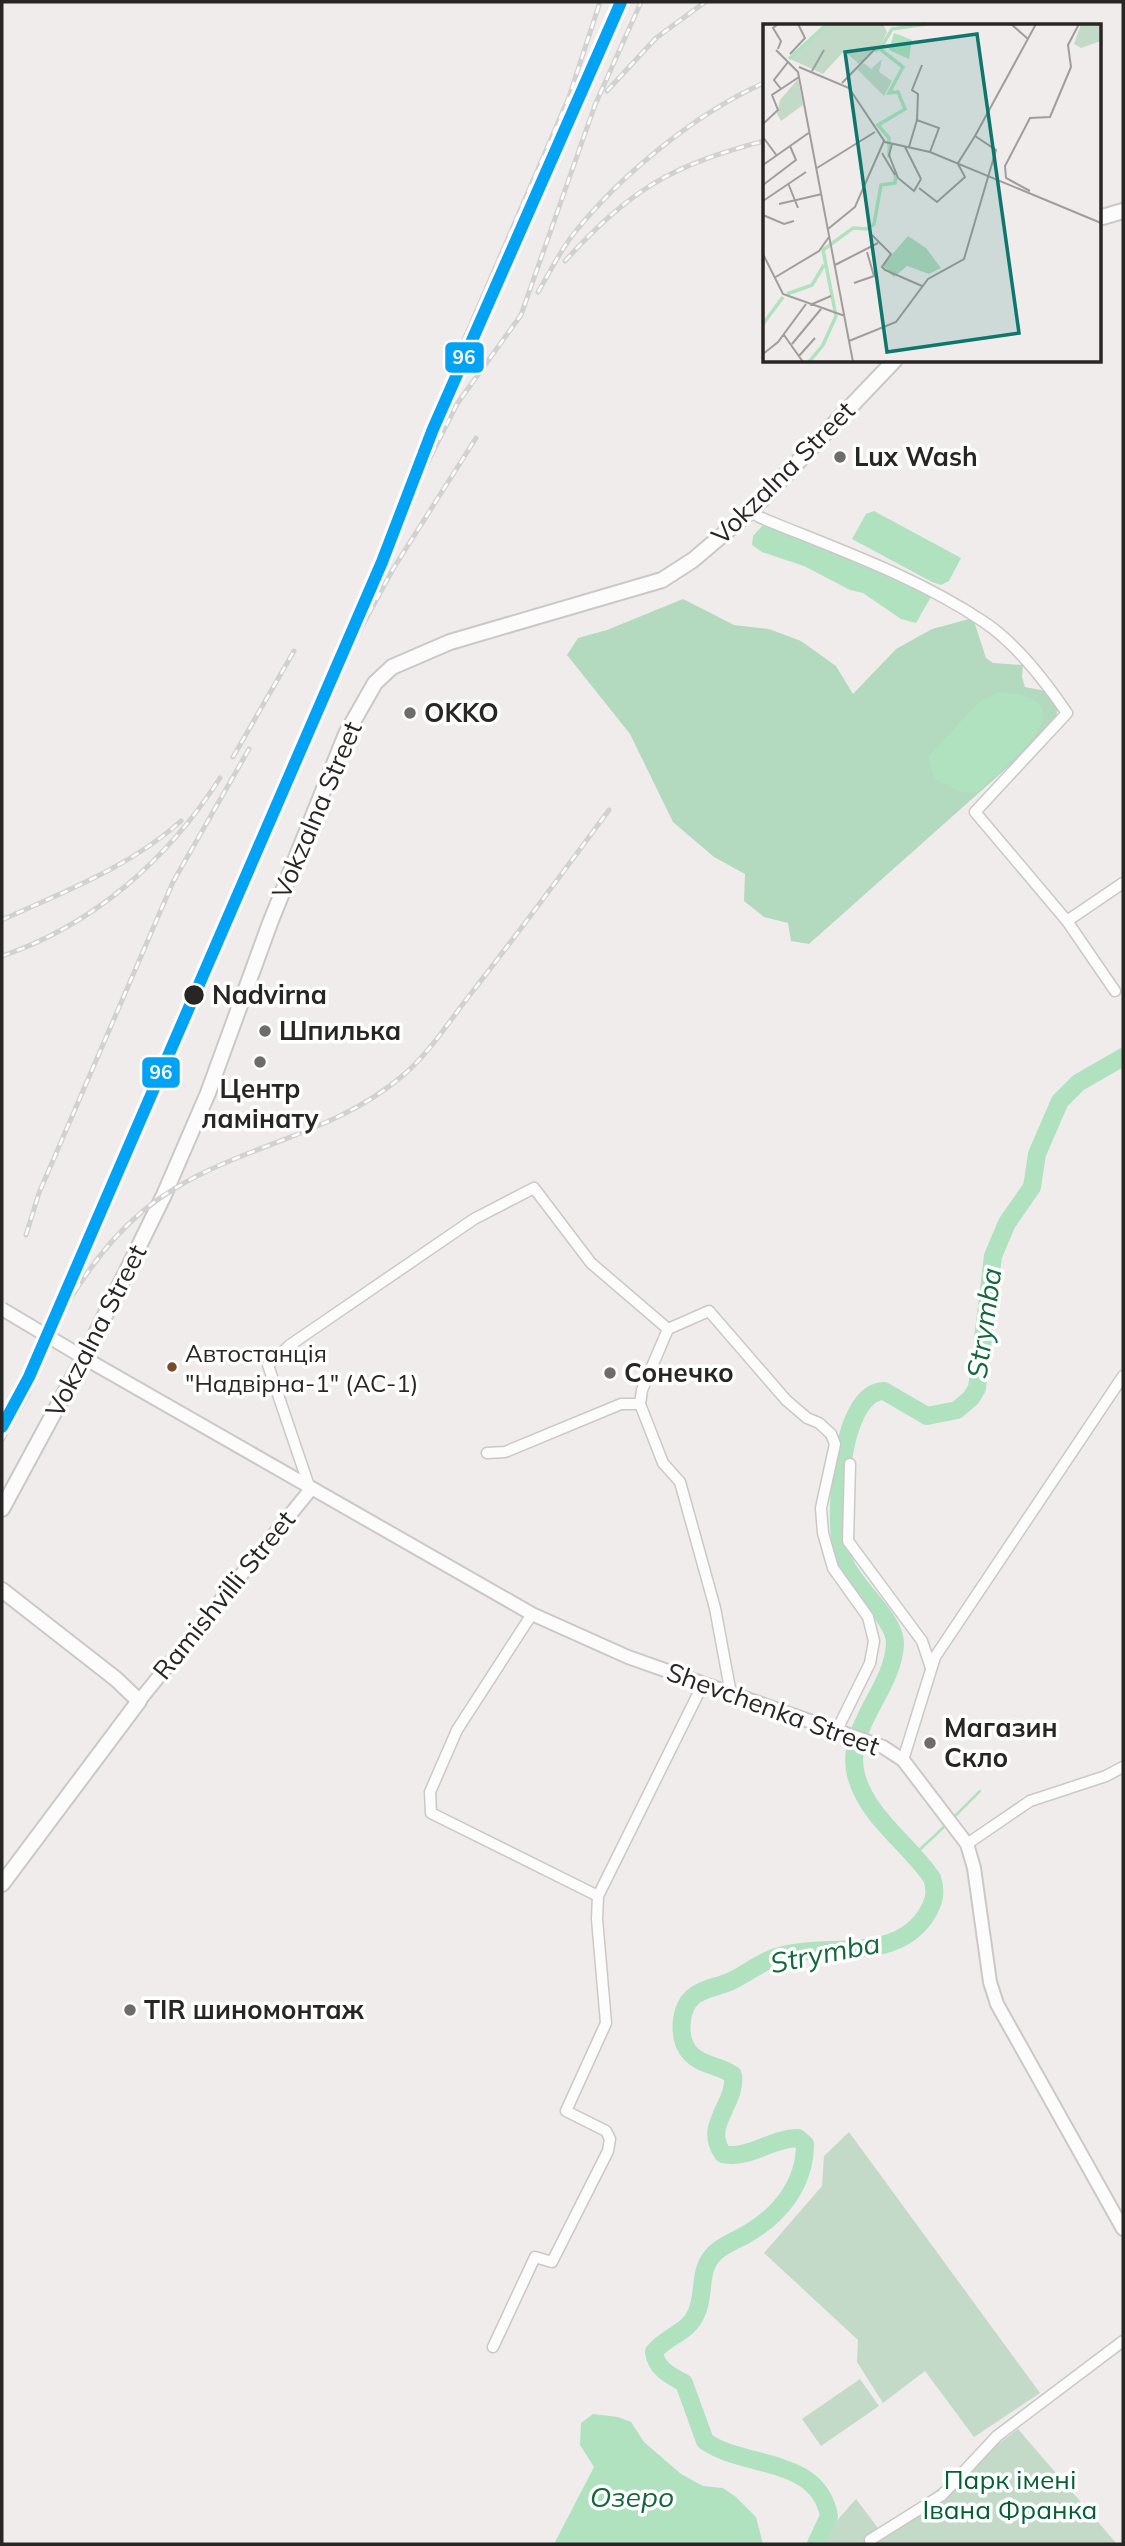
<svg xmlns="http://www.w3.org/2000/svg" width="1125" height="2546" viewBox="0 0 1125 2546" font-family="Mulish,sans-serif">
<rect width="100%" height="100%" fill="#f0eceb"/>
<g fill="#c3dac9">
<polygon points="849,2132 1040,2393 974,2437 925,2371 883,2403 857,2362 858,2340 764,2253 822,2186 824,2156"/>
<polygon points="860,2379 879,2406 821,2446 802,2419"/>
<polygon points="1018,2429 1117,2544 816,2544 856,2499 881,2532"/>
</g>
<polygon fill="#b3dabf" points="683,599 734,625 769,629 801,641 836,666 853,694 896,649 932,629 973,618 986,658 993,663 1023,665 1022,677 1025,687 1061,694 1054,726 809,944 791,941 788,923 764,917 744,901 745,874 714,857 673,822 630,734 567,655 578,638 607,630"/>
<g fill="#b0e2c0">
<polygon points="874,511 961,558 949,581 941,585 932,582 852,539 866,514"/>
<polygon points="762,526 771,526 932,595 916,623 901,619 863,593 850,590 804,566 762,552 752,545 753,536"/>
<path d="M 998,692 C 1096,697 1008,764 977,792 L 960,792 L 934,778 L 929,756 L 978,703 Z"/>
<polygon points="593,2414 618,2417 631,2422 644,2442 681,2474 703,2486 723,2488 736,2497 756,2517 763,2544 554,2544 594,2467 580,2445 581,2423"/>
</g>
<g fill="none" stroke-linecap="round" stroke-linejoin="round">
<g stroke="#b0e2c0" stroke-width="2.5">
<polyline points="953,1818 980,1791"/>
<polyline points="914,1855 946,1825"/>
</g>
<path stroke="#b0e2c0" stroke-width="18" d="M 816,2544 L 829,2516 C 818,2456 744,2469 705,2441 L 684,2383 C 671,2376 656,2369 654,2352 C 666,2336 688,2333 696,2314 C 706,2294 697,2270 715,2253 C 723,2245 737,2240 747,2234 C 780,2215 805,2184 805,2144 L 798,2138 C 772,2138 748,2160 723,2154 C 702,2125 737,2104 733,2075 C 720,2065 702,2066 691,2054 C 677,2040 679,2008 694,1996 C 704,1988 718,1987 729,1982 C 745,1975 759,1963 776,1957 C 824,1941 891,1965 925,1917 C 934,1903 937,1893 932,1878 C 908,1843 867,1817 856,1775 C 844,1727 893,1690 895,1644 C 896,1619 855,1588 845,1563 C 832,1531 837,1392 884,1391 L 927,1416 L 957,1410 L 971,1398 L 977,1388 L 993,1256 L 1007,1223 L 1032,1187 L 1037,1154 L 1060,1101 L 1078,1083 L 1123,1057"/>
<g stroke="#cbc8c7" stroke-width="13">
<g id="minor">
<path d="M 752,510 L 759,517 C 834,548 916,576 984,622 C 1017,644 1045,681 1067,713 L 975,812 L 1067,921 L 1115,991"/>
<polyline points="1067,921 1123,883"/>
<polyline points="487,1453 505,1452 621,1404 640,1404"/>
<polyline points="850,1464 848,1541 922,1641 931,1668"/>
<polyline points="310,1489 268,1365 290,1345 474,1219 534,1188 591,1263 668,1329"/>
<polyline points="532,1614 457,1730 430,1792 431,1813 598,1896 703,1684"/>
<polyline points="731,1694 715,1608 680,1482 663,1463 640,1404 642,1390 668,1329 709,1311 786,1400 807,1418 819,1423 831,1434 835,1444 821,1508 823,1533 833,1568 868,1617 874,1641 870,1663 837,1730"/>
<polyline points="903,1760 935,1657 1123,1376"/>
<polyline points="967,1844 1030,1801 1106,1776 1123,1767"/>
<polyline points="493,2347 535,2257 552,2262 608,2151 610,2139 606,2131 566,2111 606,2023 597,1919 598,1896"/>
<polyline points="870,2540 942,2495 997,2436 1123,2341"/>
</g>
</g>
<g stroke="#cbc8c7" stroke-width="16">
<g id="tertiary">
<polyline points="86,1359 532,1614 628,1657 883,1747 903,1760 967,1844 974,1868 990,1982 997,2004 1123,2229"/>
<polyline points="139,1701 311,1489"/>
</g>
</g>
<g stroke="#cbc8c7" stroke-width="18">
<g id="secondary">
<polyline points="1099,218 1123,211"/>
<polyline points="2,1509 89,1348 164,1195 208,1093 270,923 346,734 375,683 392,667 450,642 662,580 693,560 752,510 895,360"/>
<polyline points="2,1590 116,1679 139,1701 2,1884"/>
</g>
</g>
<use href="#minor" stroke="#fdfcfc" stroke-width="10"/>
<use href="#tertiary" stroke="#fdfcfc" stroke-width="12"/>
<use href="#secondary" stroke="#fdfcfc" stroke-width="14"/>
<g stroke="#d1d1d1" stroke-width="5">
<g id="rail">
<polyline points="607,91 656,38 705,2"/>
<path d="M 565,261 C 631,189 670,166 764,141"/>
<path d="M 538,292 C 550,272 561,249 575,232 C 622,174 696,113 764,83"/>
<polyline points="458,354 569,97 600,2"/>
<polyline points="410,497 457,404 521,315 595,105 641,2"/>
<polyline points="323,698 393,569 476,438"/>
<polyline points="233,757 294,651"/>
<polyline points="252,877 334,689"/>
<path d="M 2,920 C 63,892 130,867 181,821"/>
<path d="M 2,956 C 94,925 168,859 220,778"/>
<polyline points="26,1235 39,1193 173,882 249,749"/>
<polyline points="85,1263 110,1206"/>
<path d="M 67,1304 C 95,1258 127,1217 174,1189 C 247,1144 335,1133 401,1077 C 428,1055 448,1023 469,996 C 517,935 563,872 609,810"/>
<polyline points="2,1440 28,1394 71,1295"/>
</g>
</g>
<use href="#rail" stroke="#fff" stroke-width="2.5" stroke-dasharray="8" stroke-linecap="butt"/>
<g stroke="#cbc8c7" stroke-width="16" stroke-linecap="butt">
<polyline id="tertiary-bridge" points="2,1309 86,1359"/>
</g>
<use href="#tertiary-bridge" stroke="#fdfcfc" stroke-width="12"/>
<g stroke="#fff" stroke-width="18">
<polyline id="rail-1" points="2,1427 29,1377 382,562 433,429 621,2"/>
</g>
<use href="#rail-1" stroke="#02a3f4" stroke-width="12"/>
</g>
<g fill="#6e6b6a" stroke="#fff" stroke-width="2.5">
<circle cx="840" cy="457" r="7"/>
<circle cx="410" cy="713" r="7"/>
<circle cx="265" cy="1031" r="7"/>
<circle cx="260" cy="1062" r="7"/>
<circle cx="610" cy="1373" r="7"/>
<circle cx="930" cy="1743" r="7"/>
<circle cx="130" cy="2010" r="7"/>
</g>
<circle fill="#282625" stroke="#fff" stroke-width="2.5" cx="194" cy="995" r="11"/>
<circle fill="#7a4b2a" stroke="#fff" stroke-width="2.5" cx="172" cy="1367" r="6"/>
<g text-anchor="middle" stroke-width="7" stroke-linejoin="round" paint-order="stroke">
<g font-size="24" fill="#282625" stroke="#fff" text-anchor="start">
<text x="185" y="1362">Автостанція<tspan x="185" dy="30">"Надвірна-1" (АС-1)</tspan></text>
</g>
<g font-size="26" font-weight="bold" fill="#282625" stroke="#fff" text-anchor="start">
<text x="854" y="466">Lux Wash</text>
<text x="424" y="722">OKKO</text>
<text x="279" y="1040">Шпилька</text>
<text x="260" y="1098" text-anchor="middle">Центр<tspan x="260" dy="30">ламінату</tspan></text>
<text x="624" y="1382">Сонечко</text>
<text x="944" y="1737">Магазин<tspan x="944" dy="30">Скло</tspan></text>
<text x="144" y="2019">TIR шиномонтаж</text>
</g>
<g font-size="26" fill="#282625" stroke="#fff">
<text transform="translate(783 473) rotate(-45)" y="9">Vokzalna Street</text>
<text transform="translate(317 810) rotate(-67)" y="9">Vokzalna Street</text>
<text transform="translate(96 1331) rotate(-63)" y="9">Vokzalna Street</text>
<text transform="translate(224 1595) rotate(-51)" y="9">Ramishvilli Street</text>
<text transform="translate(773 1709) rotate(20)" y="9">Shevchenka Street</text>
</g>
<g font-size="26" font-weight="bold" fill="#282625" stroke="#fff" text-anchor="start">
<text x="212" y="1004">Nadvirna</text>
</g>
<g font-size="26" fill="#035f34" stroke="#fff">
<text x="1010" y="2489">Парк імені<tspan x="1010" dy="30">Івана Франка</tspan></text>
</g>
<g font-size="28" font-style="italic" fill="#14683d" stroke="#fff">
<text transform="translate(984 1323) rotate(-82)" y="10">Strymba</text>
<text transform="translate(825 1953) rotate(-11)" y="10">Strymba</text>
<text x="632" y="2507">Озеро</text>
</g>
</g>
<g transform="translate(763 24)">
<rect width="338" height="338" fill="#f0eceb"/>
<path d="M 62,0 L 120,0 L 124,8 L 114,29 L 111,26 L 96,40 L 81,27 L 60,50 L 25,34 ZM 318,0 L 338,0 L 338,17 L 318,24 L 311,20 ZM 119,35 L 116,48 L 129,57 L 121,72 L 94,45 L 101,39 L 108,45 ZM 35,55 L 40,81 L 18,97 L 14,90 L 17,76 Z" fill="#c3dac9"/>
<path d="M 145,212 L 163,224 L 178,244 L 166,250 L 144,242 L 131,253 L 125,248 L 120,241 Z" fill="#b3dabf"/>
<path d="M 131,9 L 149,16 L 146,35 L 126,26 Z" fill="#b0e2c0"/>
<path fill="none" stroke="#b0e2c0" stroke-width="3.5" d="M 26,35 L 64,0M 126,134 L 126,114 L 115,101 L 142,85 L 135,68 L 126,69 L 140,43 L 117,25 L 129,5 L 163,0M 24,270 L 49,261 L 61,241M 0,300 L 20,273M 46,338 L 60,321 L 73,292 L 60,226 L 90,204 L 104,205 L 111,200 L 118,161 L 132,159 L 133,148"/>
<path fill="none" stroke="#a09d9c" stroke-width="2" d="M 248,0 L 265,15M 15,25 L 18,17 L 10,4 L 15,0M 13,26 L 35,48 L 90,338M 27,30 L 42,14 L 35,0M 36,43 L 86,64 L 122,118 L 167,128 L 338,199M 49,47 L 61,26M 79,59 L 112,25M 18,65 L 11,56 L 25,38M 154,96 L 155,70 L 149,66 L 159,41M 0,100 L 15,86 L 9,71 L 36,53M 0,113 L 14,132M 129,120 L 126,131 L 135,154 L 151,167 L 158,155M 142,123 L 158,155M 146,123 L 154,96 L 176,104 L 167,128M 119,129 L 132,151M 195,139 L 212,112M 0,141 L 47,108M 54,144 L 112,108M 25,159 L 35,184M 0,161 L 33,136 L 27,122M 156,164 L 174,178 L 202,153 L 195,140M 267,167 L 243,154 L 242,142 L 267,94 L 287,93 L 308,43 L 305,21 L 316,0M 0,177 L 43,148M 16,180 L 59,170M 0,191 L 21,200 L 31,197M 65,205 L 92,183 L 121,117M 109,211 L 128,230 L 119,243 L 122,246 L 159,262M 0,230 L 20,270 L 82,292M 72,241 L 115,219M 11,254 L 56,227 L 66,213M 91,259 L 111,252 L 104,228M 47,281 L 68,272M 21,311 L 40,338M 86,317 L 133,298 L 165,255 L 201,235 L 233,126 L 212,112 L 273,0M 29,320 L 58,285M 0,330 L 15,318 L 43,280M 36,332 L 52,314"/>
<path fill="#0f766e" fill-opacity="0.15" stroke="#0f766e" stroke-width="3.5" d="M 214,10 L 256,309 L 124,328 L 82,28 Z"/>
<rect width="338" height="338" fill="none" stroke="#282625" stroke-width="3.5"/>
</g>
<g stroke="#fff" stroke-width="2.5">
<rect x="444" y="341" width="41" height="33" rx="7" fill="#02a3f4"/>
<rect x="141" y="1056" width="40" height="33" rx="7" fill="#02a3f4"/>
</g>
<g font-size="19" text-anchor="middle" font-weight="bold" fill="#fff">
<text x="464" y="364">96</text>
<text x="161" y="1079">96</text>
</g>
<rect width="1125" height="2546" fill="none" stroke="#282625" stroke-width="7"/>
</svg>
